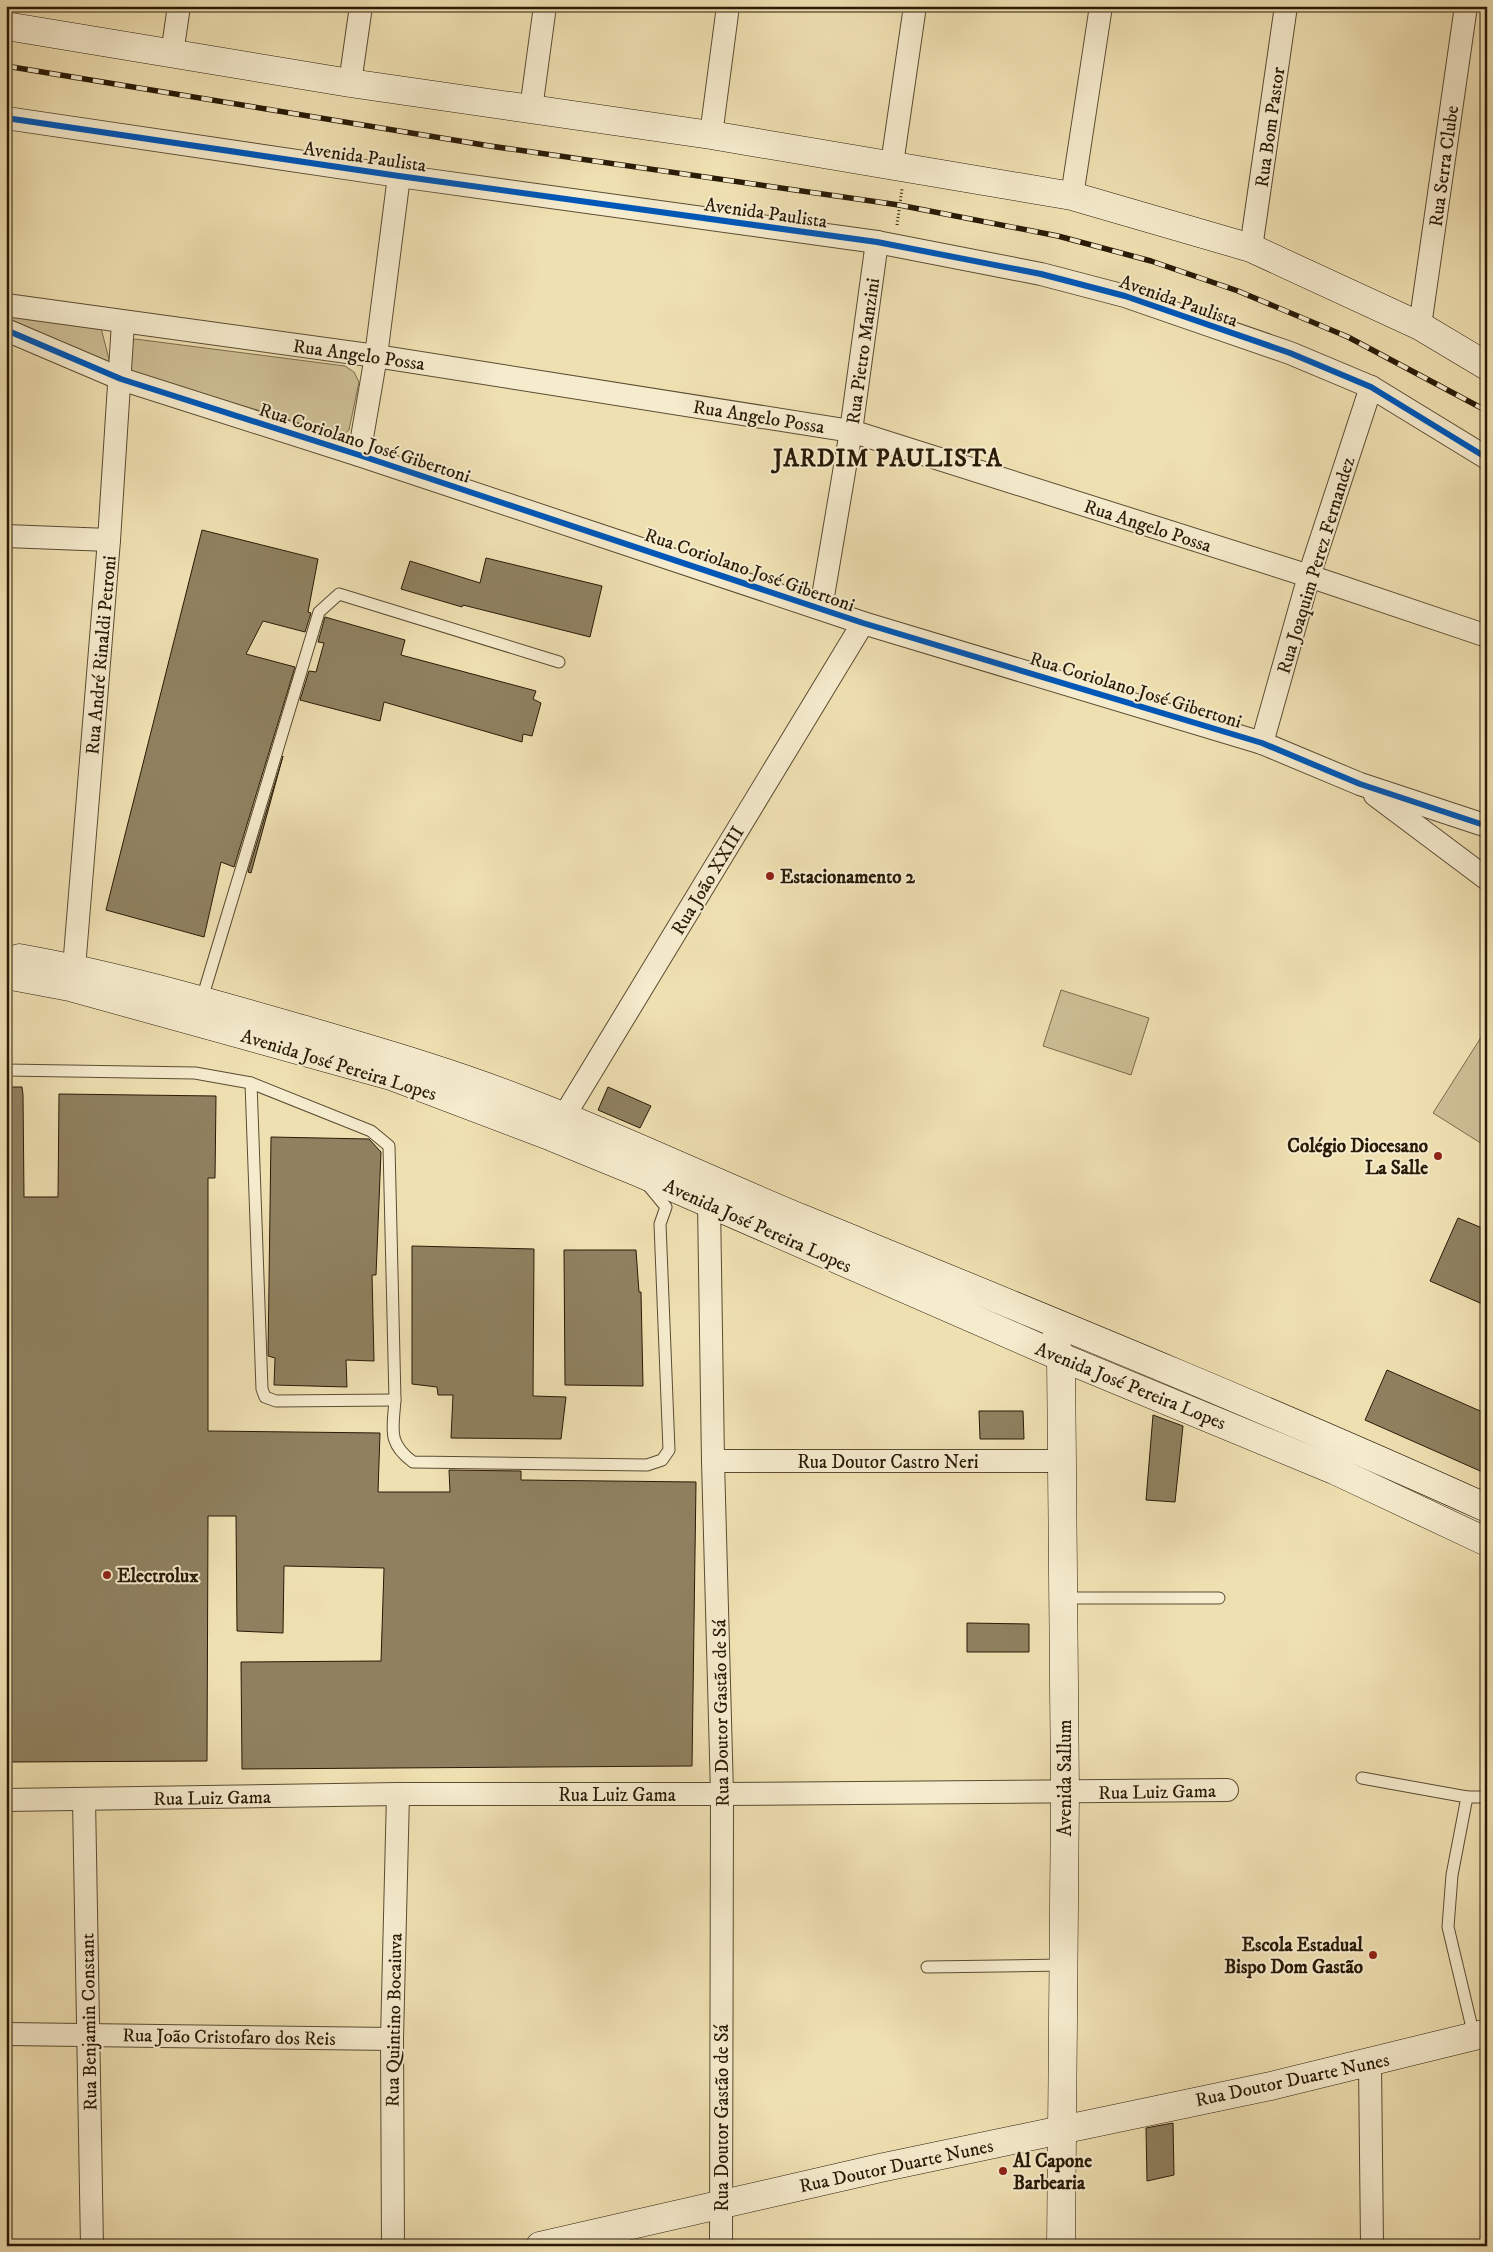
<svg xmlns="http://www.w3.org/2000/svg" width="1493" height="2252" viewBox="0 0 1493 2252" font-family="'IM FELL DW Pica',serif">
<rect width="100%" height="100%" fill="#efe0b2"/>
<filter id="stains"><feTurbulence type="fractalNoise" baseFrequency=".004" numOctaves="4"/><feColorMatrix values="0 0 0 0 .2 0 0 0 0 .09 0 0 0 0 .02 0 0 0 .5 -.17"/></filter>
<radialGradient id="worn" r=".72"><stop offset=".6" stop-color="#630" stop-opacity="0"/><stop offset="1" stop-color="#630" stop-opacity=".3"/></radialGradient>
<g fill="#cdbe95" stroke="#7a6c4e">
<polygon points="6,308 101,328 110,363 6,324"/>
<polygon points="135,339 345,366 354,372 359,382 349,430 342,436 132,372 127,362 128,346"/>
<polygon points="1061,990 1149,1018 1131,1075 1043,1046"/>
<polygon points="1487,1028 1487,1147 1433,1113"/>
</g>
<g fill="#8f8160" stroke="#281a07">
<polygon points="202,530 318,559 308,612 311,613 305,632 263,621 246,654 295,667 234,867 221,862 204,937 106,910"/>
<polygon points="486,558 602,586 590,637 463,605 462,607 401,589 410,561 480,583"/>
<polygon points="325,617 405,640 401,655 536,691 533,699 541,703 532,736 523,734 522,742 384,702 380,721 300,700 309,671 316,672 324,643 318,642"/>
<polygon points="283,756 251,873 248,872"/>
<polygon points="6,1087 22,1087 23,1095 24,1197 58,1197 59,1094 216,1096 215,1178 208,1178 208,1431 380,1433 378,1492 450,1492 449,1470 521,1471 521,1480 696,1482 692,1766 242,1769 241,1662 381,1661 384,1568 284,1566 283,1633 237,1631 236,1516 208,1516 207,1761 6,1762"/>
<polygon points="608,1087 651,1106 640,1128 598,1110"/>
<polygon points="271,1137 369,1139 381,1152 376,1275 372,1275 374,1361 346,1360 347,1387 274,1385 275,1358 268,1356"/>
<polygon points="1458,1218 1487,1230 1487,1306 1430,1281"/>
<polygon points="412,1246 534,1249 533,1396 566,1397 561,1439 451,1438 453,1395 438,1395 437,1387 412,1384"/>
<polygon points="564,1250 636,1250 639,1292 641,1292 643,1386 565,1385"/>
<polygon points="1387,1370 1487,1414 1487,1474 1365,1420"/>
<polygon points="979,1411 1023,1411 1024,1439 980,1439"/>
<polygon points="1153,1415 1183,1426 1175,1502 1146,1500"/>
<polygon points="967,1623 1029,1624 1029,1652 967,1652"/>
<polygon points="1173,2123 1174,2175 1147,2181 1146,2128"/>
</g>
<g fill="none" stroke-linecap="round" stroke-linejoin="round">
<g stroke="#5a4c32" stroke-width="13">
<g id="lane">
<polyline points="201,1002 319,612 339,594 559,662"/>
<path d="M 6,1070 L 195,1073 L 251,1083 L 371,1131 L 389,1146 L 395,1400 C 393,1429 387,1443 413,1462 L 647,1465 L 662,1460 L 669,1450 L 660,1224 L 666,1207 L 647,1184"/>
<polyline points="251,1083 262,1389 265,1397 276,1401 395,1400"/>
<polyline points="1064,1598 1219,1598"/>
<polyline points="1362,1778 1467,1797 1487,1797"/>
<polyline points="1467,1797 1452,1875 1448,1927 1474,2036"/>
<polyline points="927,1967 1064,1965"/>
</g>
</g>
<g stroke="#5a4c32" stroke-width="24">
<g id="street">
<polyline points="172,54 179,6"/>
<polyline points="350,83 361,6"/>
<polyline points="531,109 545,6"/>
<polyline points="6,118 399,176 877,242 1041,274 1125,296 1290,353 1371,387 1487,458"/>
<polyline points="711,135 728,6"/>
<polyline points="892,164 915,6"/>
<polyline points="1072,196 1101,6"/>
<polyline points="1251,248 1286,6"/>
<polyline points="6,305 376,356 851,431 1309,576 1487,636"/>
<polyline points="1420,326 1466,6"/>
<polyline points="6,330 121,379 359,455 863,623 1262,743 1360,784 1487,826"/>
<polyline points="359,455 376,356 399,176"/>
<polyline points="6,536 109,540"/>
<polyline points="821,608 851,431 877,242"/>
<polyline points="1262,743 1309,576 1371,387"/>
<polyline points="1375,795 1487,879"/>
<polyline points="71,984 74,968 109,540 123,323"/>
<polyline points="555,1131 863,623"/>
<polyline points="716,1189 709,1203 713,1461 722,1794 721,2246"/>
<polyline points="713,1461 1063,1461"/>
<polyline points="84,1799 92,2246"/>
<polyline points="6,1800 398,1794 722,1794 1227,1790"/>
<polyline points="6,2034 392,2039"/>
<polyline points="1370,2063 1372,2246"/>
<polyline points="393,2246 392,2039 398,1794"/>
</g>
</g>
<g stroke="#281a07" stroke-width="29">
<g id="secondary">
<polyline points="6,26 350,83 711,135 1072,196 1251,248 1420,326 1487,366"/>
<path d="M 19,958 C 115,975 208,1002 302,1029 C 377,1051 454,1073 527,1102 C 621,1138 711,1181 803,1219 C 1032,1313 1261,1406 1487,1508"/>
<polyline points="6,975 70,987 391,1076 552,1137 635,1171 1061,1357 1334,1470 1487,1542"/>
<polyline points="1054,1342 1061,1357 1065,1793 1061,2246"/>
<polyline points="540,2246 880,2168 1271,2086 1487,2033"/>
</g>
</g>
<polyline stroke="#281a07" stroke-width="3" stroke-dasharray="1 2.5" stroke-linecap="butt" points="897,225 902,189"/>
<use href="#lane" stroke="#f5ebcd" stroke-width="11"/>
<use href="#street" stroke="#f5ebcd" stroke-width="22"/>
<use href="#secondary" stroke="#f5ebcd" stroke-width="28"/>
<g stroke="#281a07" stroke-width="5.5">
<polyline id="rail" points="6,66 490,146 899,205 1058,236 1151,261 1238,291 1348,337 1487,411"/>
</g>
<use href="#rail" stroke="#f5ebcd" stroke-width="4" stroke-dasharray="11" stroke-linecap="butt"/>
<g stroke="#f5ebcd" stroke-width="9">
<g id="cycleway">
<polyline points="6,118 399,176 877,242 1041,274 1125,296 1290,353 1371,387 1487,458"/>
<polyline points="6,330 121,379 359,455 863,623 1262,743 1360,784 1487,826"/>
</g>
</g>
<use href="#cycleway" stroke="#0057b8" stroke-width="6"/>
</g>
<g fill="#8f2418" stroke="#f5ebcd" stroke-width="2">
<circle cx="770" cy="876" r="5"/>
<circle cx="1438" cy="1156" r="5"/>
<circle cx="107" cy="1575" r="5"/>
<circle cx="1373" cy="1955" r="5"/>
<circle cx="1003" cy="2171" r="5"/>
</g>
<g text-anchor="middle" stroke-width="4" stroke-linejoin="round" paint-order="stroke">
<g font-size="19" fill="#281a07" stroke="#f5ebcd">
<text transform="translate(1269 127) rotate(-82)" y="7">Rua Bom Pastor</text>
<text transform="translate(365 156) rotate(8)" y="7">Avenida Paulista</text>
<text transform="translate(1443 166) rotate(-82)" y="7">Rua Serra Clube</text>
<text transform="translate(766 212) rotate(8)" y="7">Avenida Paulista</text>
<text transform="translate(1179 300) rotate(19)" y="7">Avenida Paulista</text>
<text transform="translate(862 351) rotate(-82)" y="7">Rua Pietro Manzini</text>
<text transform="translate(359 354) rotate(8)" y="7">Rua Angelo Possa</text>
<text transform="translate(759 416) rotate(9)" y="7">Rua Angelo Possa</text>
<text transform="translate(365 442) rotate(18)" y="7">Rua Coriolano José Gibertoni</text>
<text transform="translate(1148 525) rotate(18)" y="7">Rua Angelo Possa</text>
<text transform="translate(1315 565) rotate(-73)" y="7">Rua Joaquim Perez Fernandez</text>
<text transform="translate(750 569) rotate(19)" y="7">Rua Coriolano José Gibertoni</text>
<text transform="translate(100 655) rotate(-85)" y="7">Rua André Rinaldi Petroni</text>
<text transform="translate(1136 689) rotate(17)" y="7">Rua Coriolano José Gibertoni</text>
<text transform="translate(707 880) rotate(-59)" y="7">Rua João XXIII</text>
<text transform="translate(339 1064) rotate(17)" y="7">Avenida José Pereira Lopes</text>
<text transform="translate(758 1225) rotate(24)" y="7">Avenida José Pereira Lopes</text>
<text transform="translate(1131 1385) rotate(22)" y="7">Avenida José Pereira Lopes</text>
<text x="888" y="1468">Rua Doutor Castro Neri</text>
<text transform="translate(720 1713) rotate(-91)" y="7">Rua Doutor Gastão de Sá</text>
<text transform="translate(1064 1778) rotate(-90)" y="7">Avenida Sallum</text>
<text transform="translate(1157 1791) rotate(-1)" y="7">Rua Luiz Gama</text>
<text x="617" y="1801">Rua Luiz Gama</text>
<text transform="translate(212 1797) rotate(-1)" y="7">Rua Luiz Gama</text>
<text transform="translate(393 2020) rotate(-89)" y="7">Rua Quintino Bocaiuva</text>
<text transform="translate(88 2022) rotate(-91)" y="7">Rua Benjamin Constant</text>
<text transform="translate(229 2036) rotate(1)" y="7">Rua João Cristofaro dos Reis</text>
<text transform="translate(1292 2079) rotate(-12)" y="7">Rua Doutor Duarte Nunes</text>
<text transform="translate(721 2118) rotate(-90)" y="7">Rua Doutor Gastão de Sá</text>
<text transform="translate(896 2165) rotate(-12)" y="7">Rua Doutor Duarte Nunes</text>
</g>
<g font-size="19" font-weight="bold" fill="#281a07" stroke="#f5ebcd" text-anchor="start">
<text x="780" y="883">Estacionamento 2</text>
<text x="1428" y="1152" text-anchor="end">Colégio Diocesano<tspan x="1428" dy="22">La Salle</tspan></text>
<text x="117" y="1582">Electrolux</text>
<text x="1363" y="1951" text-anchor="end">Escola Estadual<tspan x="1363" dy="22">Bispo Dom Gastão</tspan></text>
<text x="1013" y="2167">Al Capone<tspan x="1013" dy="22">Barbearia</tspan></text>
</g>
<g font-size="24" font-weight="bold" letter-spacing="1" fill="#281a07" stroke="#f5ebcd">
<text x="888" y="466">JARDIM PAULISTA</text>
</g>
</g>
<rect width="1493" height="2252" fill="none" stroke="#efe0b2" stroke-width="25"/>
<rect x="8" y="8" width="1478" height="2237" fill="none" stroke="#281a07" stroke-width="2.5"/>
<rect x="12" y="12" width="1468" height="2227" fill="none" stroke="#281a07"/>
<rect width="100%" height="100%" filter="url(#stains)"/>
<rect width="100%" height="100%" fill="url(#worn)"/>
</svg>
